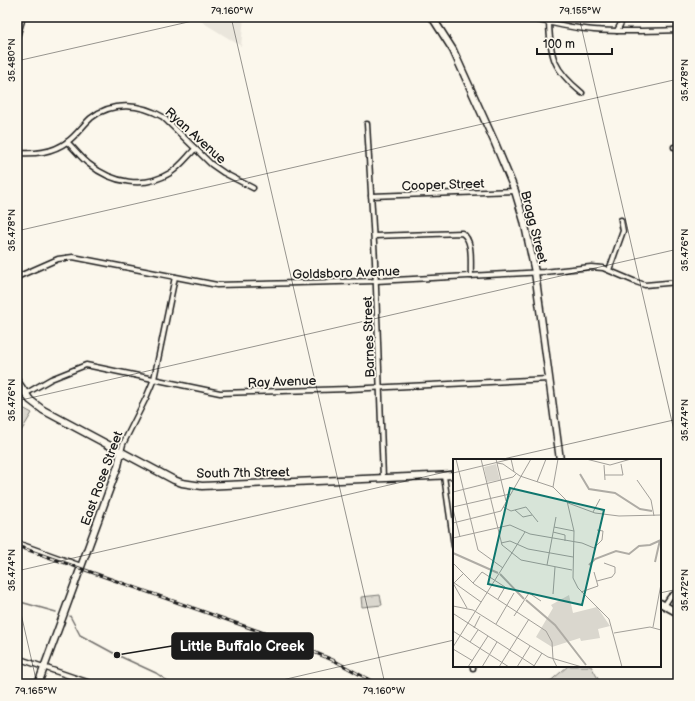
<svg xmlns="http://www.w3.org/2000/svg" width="695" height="701" viewBox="0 0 695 701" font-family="'Balsamiq Sans',sans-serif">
<rect width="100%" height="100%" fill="#fbf7ec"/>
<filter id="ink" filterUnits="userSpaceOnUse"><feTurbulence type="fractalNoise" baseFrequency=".025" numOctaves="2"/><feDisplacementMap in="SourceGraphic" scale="8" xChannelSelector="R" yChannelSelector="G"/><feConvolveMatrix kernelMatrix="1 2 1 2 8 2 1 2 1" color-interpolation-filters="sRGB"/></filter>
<g filter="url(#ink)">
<polygon fill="#eae6dc" points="194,17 244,17 241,46"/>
<g fill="#dad7ce" stroke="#7b7a75">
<polygon points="21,407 32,413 17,438 17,409"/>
<polygon points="380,595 382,605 362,607 361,597"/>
<polygon points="568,666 591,666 601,684 547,684"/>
</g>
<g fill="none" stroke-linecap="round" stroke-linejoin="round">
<g stroke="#74726e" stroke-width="1.5">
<polyline points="17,601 56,612"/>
<polyline points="70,616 80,635 117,655 156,673 172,684"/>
</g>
<g stroke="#1c1c1c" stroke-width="7">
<g id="street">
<path d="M 524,17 C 547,22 570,28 594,30 C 622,32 650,31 678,30"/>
<path d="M 549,22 C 550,58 554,70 582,93"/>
<polyline points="617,31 624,17"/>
<polyline points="17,37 23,17"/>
<polyline points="367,124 375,261 383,478"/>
<path d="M 67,142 C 75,149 81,158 89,164 C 112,183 144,189 170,173 C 180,167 187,157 195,149"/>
<polyline points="674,147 678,147"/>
<path d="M 17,153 C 35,154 52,153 67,142 C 76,136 83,125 91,118 C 112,101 141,104 163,117 L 211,164 L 224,173 L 253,188"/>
<polyline points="371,196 515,191"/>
<path d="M 374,236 L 462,233 C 474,241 470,263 471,276"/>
<polyline points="609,270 623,231 621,220"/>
<polyline points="17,277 58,259 73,257 217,285 376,281 544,272 591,267 603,268 636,282 645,285 678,282"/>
<polyline points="25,394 51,379 86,365 220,393 349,389 549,379"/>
<polyline points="121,452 123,444 146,398 154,379 175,277"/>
<polyline points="444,476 454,546"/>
<polyline points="17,543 81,566"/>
<polyline points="664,606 670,597 678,591"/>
<polyline points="17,658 93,684"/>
<polyline points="473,666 473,668"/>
</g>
</g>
<g stroke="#1c1c1c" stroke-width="9">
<g id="secondary">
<polyline points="432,17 453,50 495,143 515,191 524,221 535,272 560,460"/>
<polyline points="17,381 30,400 43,410 174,480 182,483 202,486 454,475"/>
<polyline points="660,603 678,613"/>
<polyline points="38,684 118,466 121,452"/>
</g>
</g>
<use href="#street" stroke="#fbf7ec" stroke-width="4"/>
<use href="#secondary" stroke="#fbf7ec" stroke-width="6"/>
<g stroke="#1c1c1c" stroke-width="3">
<polyline id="rail" points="17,546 290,642 335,661 377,684"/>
</g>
<use href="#rail" stroke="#fbf7ec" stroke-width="1.5" stroke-dasharray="4.5" stroke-linecap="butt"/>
</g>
</g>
<path fill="none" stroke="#1c1c1c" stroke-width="1" stroke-opacity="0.45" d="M 231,17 L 385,684M 579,17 L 678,448M 17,61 L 210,17M 17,231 L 678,79M 17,401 L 678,249M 499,460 L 678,419M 17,571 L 454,470M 660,593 L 678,589M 17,596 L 37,684M 265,684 L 454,640"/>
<g text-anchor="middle" stroke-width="3.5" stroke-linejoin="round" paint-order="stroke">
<g font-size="13" fill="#1c1c1c" stroke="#fbf7ec">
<text transform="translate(196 135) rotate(42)" y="5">Ryan Avenue</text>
<text transform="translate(443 184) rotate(-2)" y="5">Cooper Street</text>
<text transform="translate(535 227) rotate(76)" y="5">Bragg Street</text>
<text transform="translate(346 272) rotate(-2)" y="5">Goldsboro Avenue</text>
<text transform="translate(368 337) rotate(-92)" y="5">Barnes Street</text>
<text transform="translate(282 381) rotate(-2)" y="5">Ray Avenue</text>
<text transform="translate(243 472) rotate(-1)" y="5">South 7th Street</text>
<text transform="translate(101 478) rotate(-70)" y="5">East Rose Street</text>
</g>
</g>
<g transform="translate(453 459)">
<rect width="208" height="208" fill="#fbf7ec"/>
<path d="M 43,5 L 47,21 L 34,23 L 31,8 ZM 116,136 L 120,154 L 144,148 L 157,167 L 145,170 L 147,179 L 128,182 L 127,179 L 99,188 L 83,178 L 100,149 L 98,146 Z" fill="#dad7ce"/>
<path fill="none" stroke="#afaca5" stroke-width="2" d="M 127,15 L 136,30 L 162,34 L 187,50 L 199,52M 0,94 L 45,114M 202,103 L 207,81M 136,106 L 142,100 L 163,92 L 176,95 L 186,87 L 197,86 L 208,81M 47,115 L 71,140M 73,141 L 102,166 L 133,206"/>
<path fill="none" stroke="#a29f99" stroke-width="1" d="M 3,0 L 25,91 L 50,109M 28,0 L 49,86 L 68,101 L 119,111M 43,0 L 53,42M 58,0 L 61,13M 133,0 L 157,6 L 178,0M 44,4 L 50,5 L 67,17 L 100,28 L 114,42 L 121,72 L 120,119 L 125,129 L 156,160 L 169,208M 151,6 L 152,21M 0,14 L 58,0M 152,16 L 170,16 L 168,5M 184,21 L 198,41 L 201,57M 84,23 L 93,0M 100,28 L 105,0M 0,33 L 60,18 L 63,15M 115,44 L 142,54 L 166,57 L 208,56M 0,48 L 57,35M 50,48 L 58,52 L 73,48 L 85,63M 0,50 L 7,78M 62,51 L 70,58 L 79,56M 140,53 L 147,40M 0,64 L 48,52 L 78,0M 101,68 L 121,72M 100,73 L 112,76 L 112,82M 0,79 L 57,66 L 77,75 L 129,84 L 141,89 L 149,81 L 150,72 L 144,71M 48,84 L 57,82 L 75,90 L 120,98M 0,104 L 21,125 L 93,172 L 99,183 L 100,200 L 104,208M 94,106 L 103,58M 144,122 L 159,118 L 162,114 L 162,108 L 151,104M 0,123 L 28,143M 0,124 L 14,149M 1,124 L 10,115M 20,124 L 29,113 L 52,128 L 45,140M 128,133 L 145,127 L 141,113M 100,135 L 102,108M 0,147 L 20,151 L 95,198 L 129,208M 1,155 L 83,208M 61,157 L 76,134 L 88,142M 43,165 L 61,134M 200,168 L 208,125M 21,169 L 27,157M 0,172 L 56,208M 161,174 L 197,168 L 208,171M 17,183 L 25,171M 0,188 L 72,73M 0,190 L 20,202M 81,207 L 89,194M 15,208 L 35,177M 29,208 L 44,183M 46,208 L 76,160M 64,208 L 77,187"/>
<path fill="#0f766e" fill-opacity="0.15" stroke="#0f766e" stroke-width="2" d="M 57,29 L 151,51 L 129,146 L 35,125 Z"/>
<rect width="208" height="208" fill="none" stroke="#1c1c1c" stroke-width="2"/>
</g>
<path fill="none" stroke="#1c1c1c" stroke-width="1.5" d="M117 655L172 646"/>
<circle fill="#1c1c1c" stroke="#fbf7ec" stroke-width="1.5" cx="117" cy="655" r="4"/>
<rect fill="#1c1c1c" stroke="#1c1c1c" stroke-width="1.5" x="172" y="633" width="141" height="26" rx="4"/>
<g font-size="14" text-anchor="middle" font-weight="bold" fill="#fff">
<text x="242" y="651">Little Buffalo Creek</text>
</g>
<rect width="695" height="701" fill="none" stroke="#fbf7ec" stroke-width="44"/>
<path d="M537 48v6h75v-6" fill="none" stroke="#1c1c1c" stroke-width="2"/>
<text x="543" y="48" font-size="12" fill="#1c1c1c" stroke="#fbf7ec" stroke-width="3" paint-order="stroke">100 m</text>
<rect x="22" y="22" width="651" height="657" fill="none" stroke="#1c1c1c" stroke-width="1.5"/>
<g font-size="10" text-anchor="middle" fill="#1c1c1c">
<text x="232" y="14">79.160°W</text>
<text x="580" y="14">79.155°W</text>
<text transform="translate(11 60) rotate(-90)" y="4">35.480°N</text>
<text transform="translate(684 80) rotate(-90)" y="4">35.478°N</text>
<text transform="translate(11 230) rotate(-90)" y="4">35.478°N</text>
<text transform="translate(684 250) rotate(-90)" y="4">35.476°N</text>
<text transform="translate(11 400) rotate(-90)" y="4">35.476°N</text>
<text transform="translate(684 420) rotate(-90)" y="4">35.474°N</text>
<text transform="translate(11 570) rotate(-90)" y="4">35.474°N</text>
<text transform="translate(684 590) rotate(-90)" y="4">35.472°N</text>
<text x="36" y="694">79.165°W</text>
<text x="384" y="694">79.160°W</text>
</g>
</svg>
